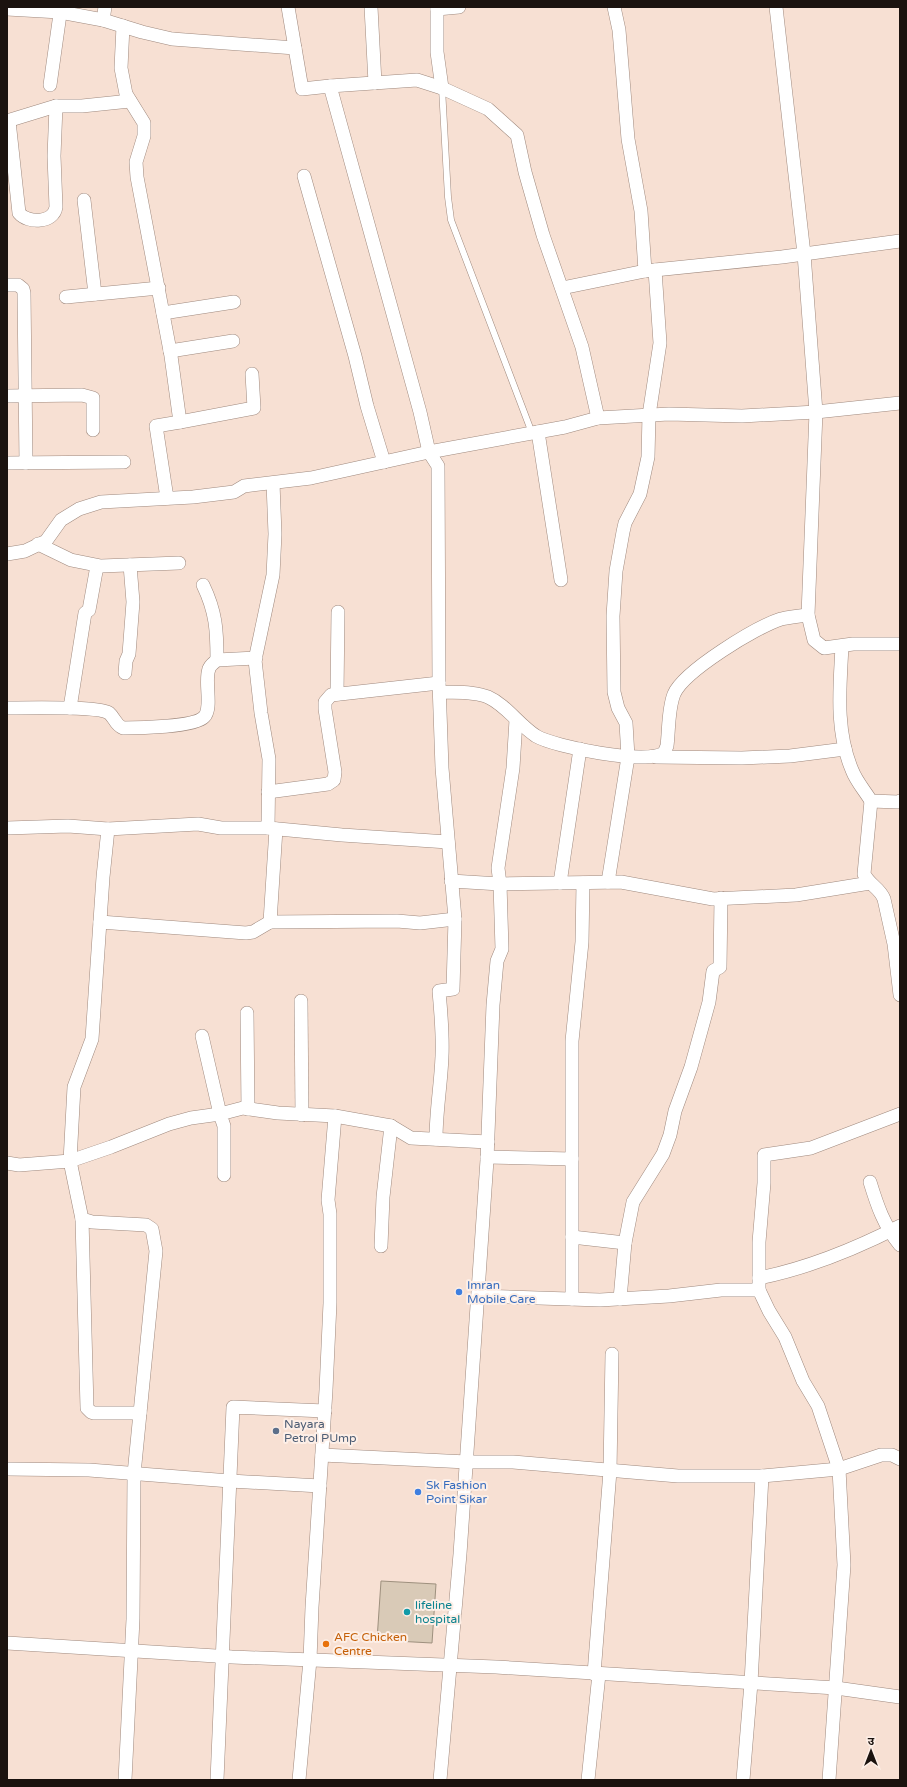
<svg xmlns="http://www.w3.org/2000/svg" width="907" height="1787" viewBox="0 0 907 1787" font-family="'Varela Round','Noto Sans Devanagari',sans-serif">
<rect width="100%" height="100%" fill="#f7e0d3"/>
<polygon fill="#d9cab7" stroke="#9e907e" points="381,1581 436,1584 432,1643 377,1640"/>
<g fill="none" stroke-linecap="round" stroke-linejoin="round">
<g stroke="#9f897e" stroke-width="7">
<polyline id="service" points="442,88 448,197 451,220 532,433"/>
</g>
<g stroke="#9f897e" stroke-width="14">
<g id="minor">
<path d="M 288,7 L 302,89 L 330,86 L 420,412 L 429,452 L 438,466 L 439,683 L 442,768 L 455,919 L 453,989 L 439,991 C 441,1013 443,1034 442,1056 C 441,1084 436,1111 436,1139"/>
<polyline points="371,7 375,83"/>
<polyline points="437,7 437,52 442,88"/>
<polyline points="614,7 619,30 628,139 641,211 645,271"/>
<polyline points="776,7 804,254 816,412 808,615 814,640 824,648 853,644 900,644"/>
<polyline points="7,9 60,12 103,20 142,32 172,39 295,48"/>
<polyline points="437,9 459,7"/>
<polyline points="103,20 105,7"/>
<polyline points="123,26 121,68 126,94 144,123 144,136 136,162 137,177 171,356 180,422 156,426 167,498"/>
<polyline points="50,85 61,7"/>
<polyline points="330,86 417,80 442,88 488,109 517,135 525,172 543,235 582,347 598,418"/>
<polyline points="7,121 56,106 82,106 130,101"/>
<path d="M 9,121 L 19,213 C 28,224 54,223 56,207 L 54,156 L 56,106"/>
<polyline points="304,176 355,356 367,406 384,462"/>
<polyline points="84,200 95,294"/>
<polyline points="7,285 18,285 23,289 24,293 26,463"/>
<polyline points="562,288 645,271 782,257 900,241"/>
<polyline points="66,297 159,288"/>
<polyline points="163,313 234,302"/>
<polyline points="170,351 233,341"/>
<polyline points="7,396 82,395 93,398 93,430"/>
<polyline points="180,422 254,408 252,374"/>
<polyline points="538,432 561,580"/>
<polyline points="7,463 124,462"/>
<polyline points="38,544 71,560 101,566 179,563"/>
<polyline points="7,554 25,551 46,541 61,520 79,509 101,502 193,497 234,492 244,486 311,478 429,452 565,427 598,418 669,414 742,416 816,412 900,403"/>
<path d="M 203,585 C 216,612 217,630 217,660"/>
<path d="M 842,646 C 840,687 835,730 852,770 C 856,781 865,791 871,801 L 898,802 L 900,801"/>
<polyline points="125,673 126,661 129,654 133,602 130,565"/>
<path d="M 440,692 C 455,693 474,691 488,697 C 506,705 519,725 536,736 C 555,747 646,765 664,753 L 667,746 C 669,730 668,709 674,694 C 684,671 756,627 781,619 C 790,617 799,616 808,615"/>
<polyline points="337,694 338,612"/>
<path d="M 7,708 C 23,708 98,706 109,713 C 115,718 115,725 123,728 C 138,728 195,727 204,717 C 213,708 204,681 209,669 C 210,665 215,662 217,660 L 256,658"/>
<polyline points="70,708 85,613 89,610 97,566"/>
<polyline points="656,757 742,758 790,756 845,749"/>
<polyline points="268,792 328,784 334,780 335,772 325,709 325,702 331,695 439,683"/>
<path d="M 871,801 L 864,874 C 869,885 880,888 884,899 L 894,944 L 900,995"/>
<polyline points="7,828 68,826 108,829"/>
<polyline points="268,828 269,759 261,713 255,660 273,575 275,534 273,483"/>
<polyline points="276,829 270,922 397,921 420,923 455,919"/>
<polyline points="451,881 500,884 621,882 713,899 796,895 870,883"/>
<polyline points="608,882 628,757 626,723 618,708 614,692 613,616 616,571 623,532 625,523 640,494 648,457 649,415 660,343 655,270"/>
<polyline points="560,883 580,749"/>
<polyline points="100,922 246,933 253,932 270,922"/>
<polyline points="301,1001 302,1115"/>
<polyline points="247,1013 248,1109"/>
<polyline points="487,1157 572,1159"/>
<polyline points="7,1163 19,1165 70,1161 111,1147 169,1124 191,1118 220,1114 202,1036"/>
<polyline points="224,1175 224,1126 220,1114 243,1108 278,1113 335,1116 391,1126 411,1138 488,1142"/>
<path d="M 870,1182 C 877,1205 884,1226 900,1245"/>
<polyline points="82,1219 87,1408 91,1412 94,1413 140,1413"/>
<polyline points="572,1237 625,1243 633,1202 663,1154 670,1135 675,1111 691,1067 709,1002 713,971 720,967 721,898"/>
<polyline points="381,1246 383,1197 391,1126"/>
<path d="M 759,1278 C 809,1268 855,1249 900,1226"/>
<polyline points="478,1296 600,1300 669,1296 721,1290 759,1290"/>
<polyline points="572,1299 572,1041 582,942 583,883"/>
<polyline points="620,1299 625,1243"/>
<polyline points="322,1455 467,1462 513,1462 678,1476 762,1476 839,1469 881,1455 892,1455 900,1459"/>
<polyline points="7,1469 89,1470 230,1481 320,1486"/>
<polyline points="7,1643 232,1657 496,1667 836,1688 900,1697"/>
<polyline points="594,1674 610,1471 612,1354"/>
<polyline points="125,1780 133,1619 134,1474 156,1251 152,1229 146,1225 92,1222 82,1219 70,1161 74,1087 92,1039 103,877 108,829 198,824 221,828 268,828 342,835 448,842"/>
<polyline points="217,1780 233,1407 325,1411"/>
<polyline points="299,1780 310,1660 312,1607 326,1390 330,1303 330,1214 328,1200 335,1116"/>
<polyline points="440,1780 460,1554 487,1160 493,1005 497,961 502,949 500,884 498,868 513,768 516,720"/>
<polyline points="588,1780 599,1674"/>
<polyline points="743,1780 751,1683 762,1476"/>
<polyline points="829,1780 844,1565 839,1469 818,1406 803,1381 785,1337 769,1311 759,1290 759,1242 764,1183 764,1155 811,1148 900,1114"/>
</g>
</g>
<use href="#service" stroke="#fff" stroke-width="6"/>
<use href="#minor" stroke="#fff" stroke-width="13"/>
</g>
<g fill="#3f7fe0" stroke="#fdefe7" stroke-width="1.5">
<circle cx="459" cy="1292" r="4"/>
<circle cx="418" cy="1492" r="4"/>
</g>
<circle fill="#5c6f8a" stroke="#fdefe7" stroke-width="1.5" cx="276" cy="1431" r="4"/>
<circle fill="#0f9aa8" stroke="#fdefe7" stroke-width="1.5" cx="407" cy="1612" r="4"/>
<circle fill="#e8710a" stroke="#fdefe7" stroke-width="1.5" cx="326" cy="1644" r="4"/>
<g text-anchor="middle" stroke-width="4" stroke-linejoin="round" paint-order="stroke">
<g font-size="12" fill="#366cbe" stroke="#fdefe7" text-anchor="start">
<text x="467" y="1289">Imran<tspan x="467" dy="14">Mobile Care</tspan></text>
<text x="426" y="1489">Sk Fashion<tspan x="426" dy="14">Point Sikar</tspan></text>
</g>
<g font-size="12" fill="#4e5e75" stroke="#fdefe7" text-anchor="start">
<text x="284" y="1428">Nayara<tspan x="284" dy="14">Petrol PUmp</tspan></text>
</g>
<g font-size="12" fill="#0d838f" stroke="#fdefe7" text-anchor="start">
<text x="415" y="1609">lifeline<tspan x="415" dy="14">hospital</tspan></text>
</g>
<g font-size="12" fill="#c56008" stroke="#fdefe7" text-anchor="start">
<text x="334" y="1641">AFC Chicken<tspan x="334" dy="14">Centre</tspan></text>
</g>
</g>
<rect width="907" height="1787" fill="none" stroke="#1b130f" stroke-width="16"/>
<g transform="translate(871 1751)" stroke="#fdefe7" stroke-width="3" paint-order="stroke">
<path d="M0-3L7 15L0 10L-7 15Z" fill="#1b130f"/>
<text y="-6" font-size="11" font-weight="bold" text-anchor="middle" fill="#1b130f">उ</text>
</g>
</svg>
